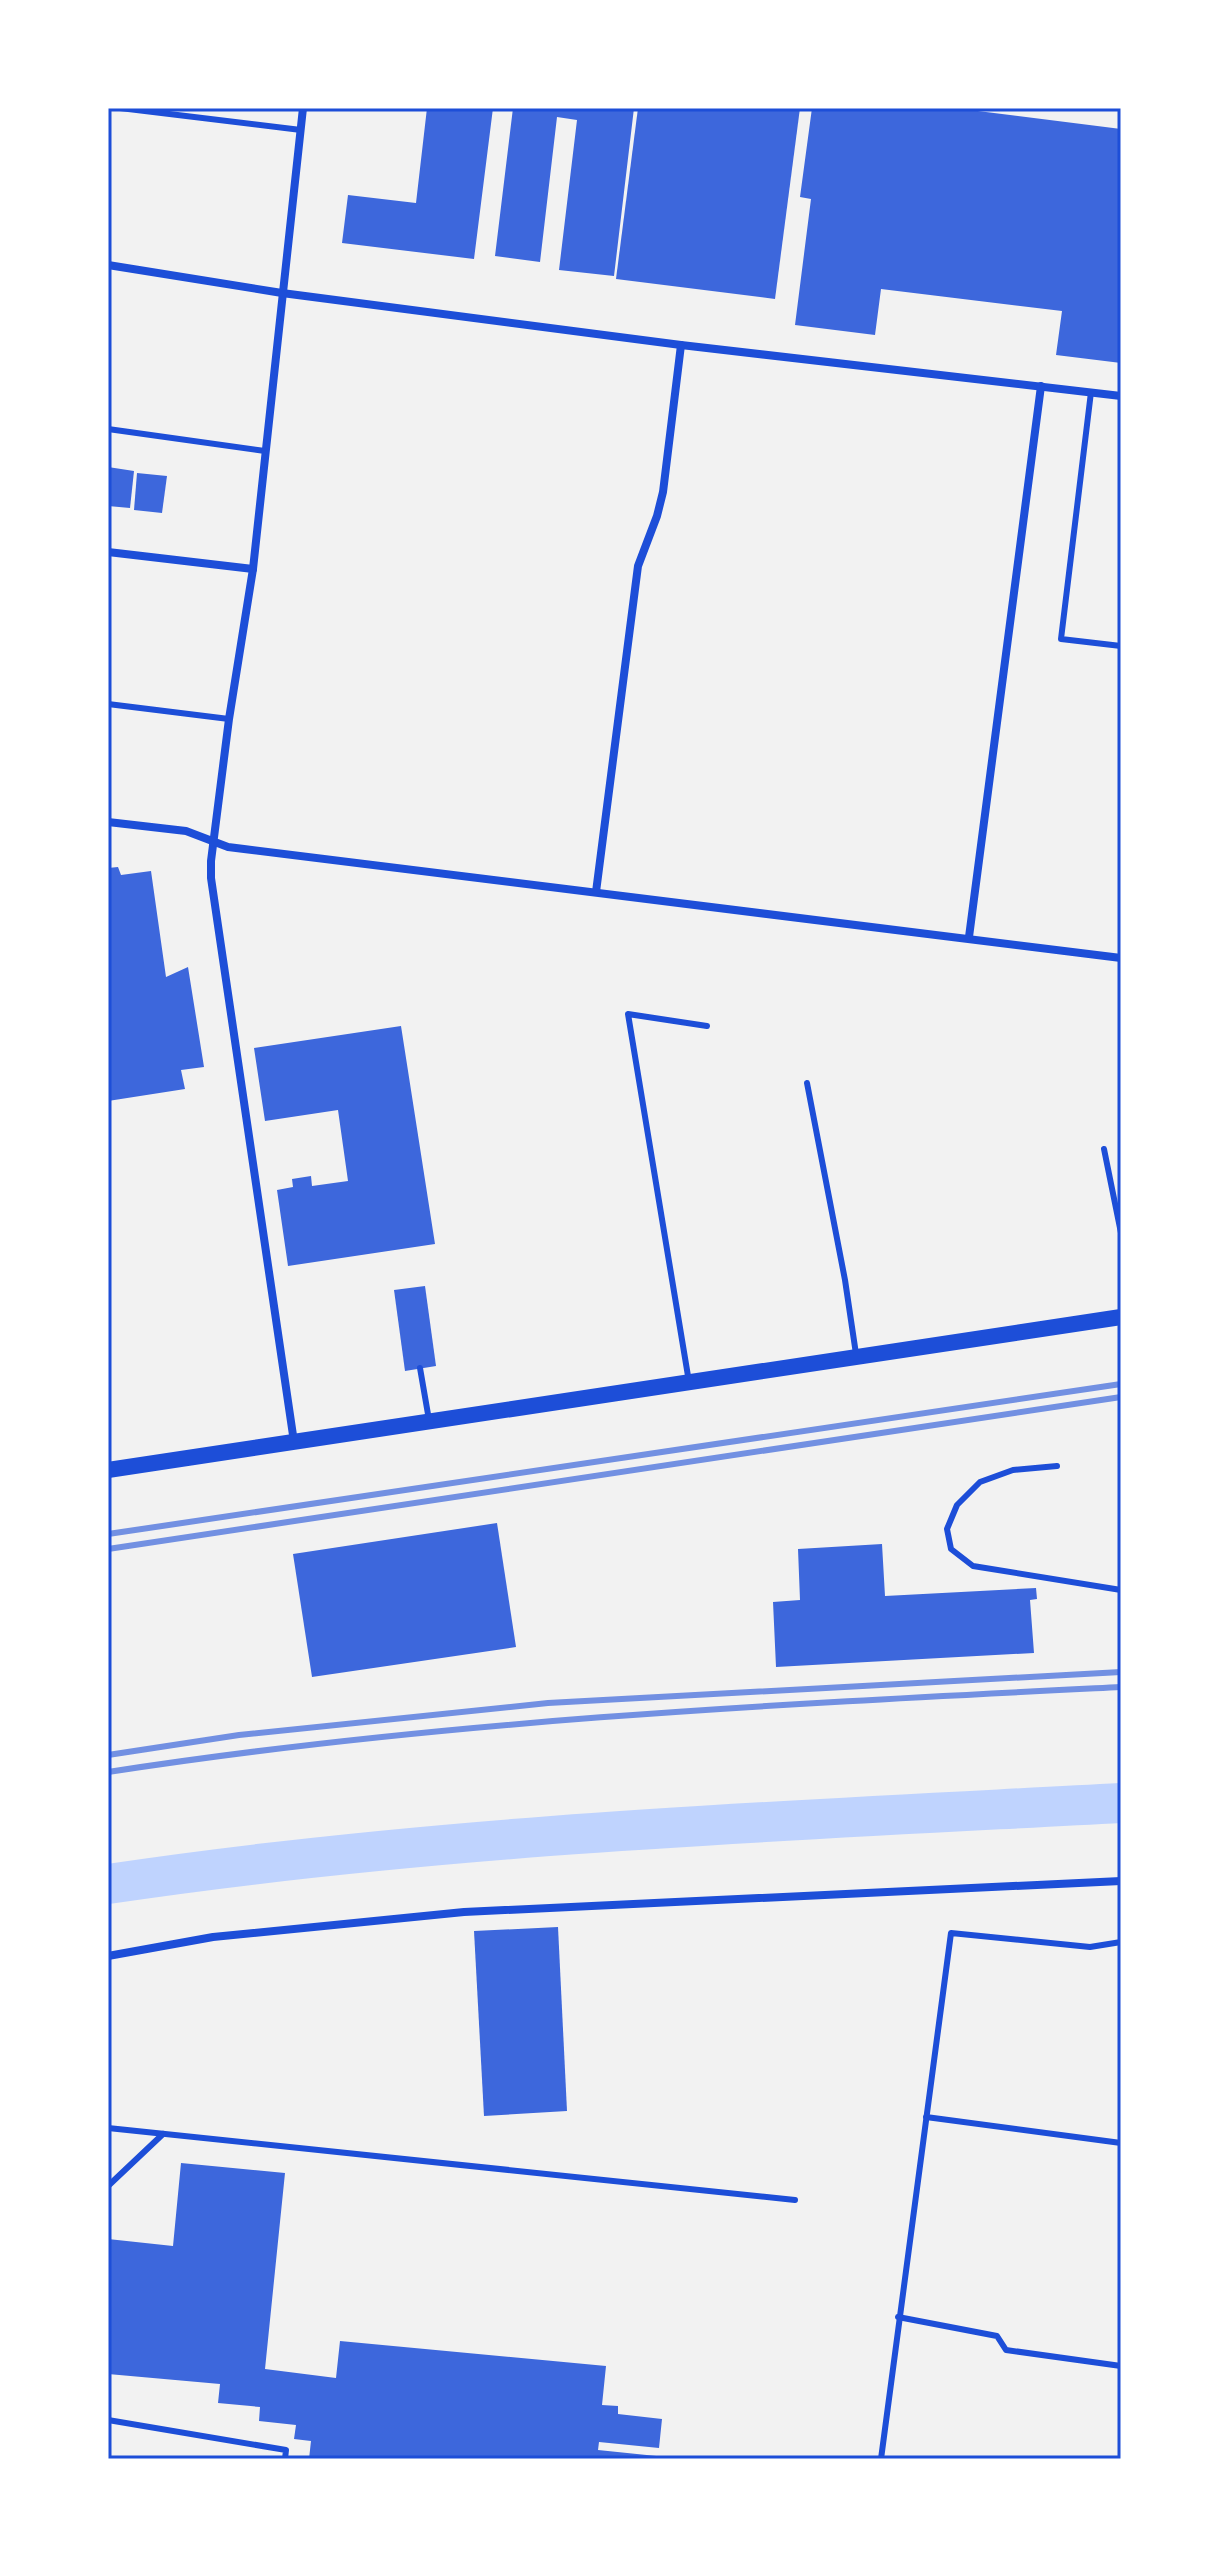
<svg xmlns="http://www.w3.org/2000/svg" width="1229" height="2567" viewBox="0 0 1229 2567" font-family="Inter,sans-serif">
<rect width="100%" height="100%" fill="#f2f2f2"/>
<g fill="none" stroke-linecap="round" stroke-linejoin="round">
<path stroke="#bfd3fe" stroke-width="40" d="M 108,1884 C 443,1834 783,1821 1121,1803"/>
</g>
<g fill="#3d67dc">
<polygon points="427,108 493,108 474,259 342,243 348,195 416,203"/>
<polygon points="513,108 634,108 614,276 559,270 577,120 557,117 540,262 495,256"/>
<polygon points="638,108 800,108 775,299 616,279"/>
<polygon points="812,108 954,108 1121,129 1121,363 1056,355 1062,311 881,289 875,335 795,325 811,199 800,197"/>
<polygon points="108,467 134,471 130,508 108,506"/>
<polygon points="137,473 167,476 162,513 134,510"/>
<polygon points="118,867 121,875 151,871 166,977 188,967 204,1067 181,1070 185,1089 108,1101 108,868"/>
<polygon points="401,1026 435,1244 288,1266 277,1190 293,1187 292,1179 311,1176 312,1186 348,1181 338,1110 265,1121 254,1048"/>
<polygon points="425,1286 436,1366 405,1371 394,1290"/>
<polygon points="497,1523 516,1647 312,1677 293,1554"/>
<polygon points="882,1544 885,1596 1036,1588 1037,1599 1030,1600 1034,1653 776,1667 773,1602 800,1600 798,1549"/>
<polygon points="558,1927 567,2111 484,2116 474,1931"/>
<polygon points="181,2163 285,2173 265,2369 336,2378 340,2341 606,2366 602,2405 618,2406 618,2414 662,2419 659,2448 599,2442 598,2450 666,2457 666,2459 309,2459 311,2441 294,2439 296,2425 259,2421 260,2407 218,2403 220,2384 108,2374 108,2239 173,2246"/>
</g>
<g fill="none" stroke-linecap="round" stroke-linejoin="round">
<g stroke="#1d4ed8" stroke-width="6">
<polyline points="120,108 301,130"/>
<polyline points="1091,392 1061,639 1121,646"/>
<polyline points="108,429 265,451"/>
<polyline points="108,704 229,719"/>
<polyline points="807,1083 845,1280 856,1354"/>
<polyline points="1104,1149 1121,1233"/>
<polyline points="420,1368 429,1420"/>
<polyline points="689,1382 628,1014 707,1026"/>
<polyline points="1057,1466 1013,1470 980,1482 957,1505 947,1529 951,1549 973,1566 1121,1590"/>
<polyline points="926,2117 1121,2143"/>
<polyline points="108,2128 795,2200"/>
<polyline points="108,2186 163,2134"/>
<polyline points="898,2317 997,2336 1006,2350 1121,2366"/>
<polyline points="108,2420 286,2450 285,2459"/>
<polyline points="881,2459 951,1933 1090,1947 1121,1942"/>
</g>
<g stroke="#1d4ed8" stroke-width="8">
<polyline points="108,265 282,293 681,345 1121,396"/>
<polyline points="108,552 253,569"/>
<polyline points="108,822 186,831 228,847 244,849 1121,958"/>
<polyline points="596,892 638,566 657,516 663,492 681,345"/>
<polyline points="969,937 1041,386"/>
<polyline points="294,1442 211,878 211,861 229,719 253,569 303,108"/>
<polyline points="108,1956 213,1937 464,1912 1121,1881"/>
</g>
<polyline stroke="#1d4ed8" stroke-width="16" points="108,1470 1121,1317"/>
<g stroke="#7290e2" stroke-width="6">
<polyline points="108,1534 1121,1384"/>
<polyline points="108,1549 1121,1397"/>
<polyline points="108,1755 239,1735 548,1703 1121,1672"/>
<path d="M 108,1772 C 444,1720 782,1704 1121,1687"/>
</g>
</g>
<rect width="1229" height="2567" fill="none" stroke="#ffffff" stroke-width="220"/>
<rect x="110" y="110" width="1009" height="2347" fill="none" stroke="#1d4ed8" stroke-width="3"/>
</svg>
